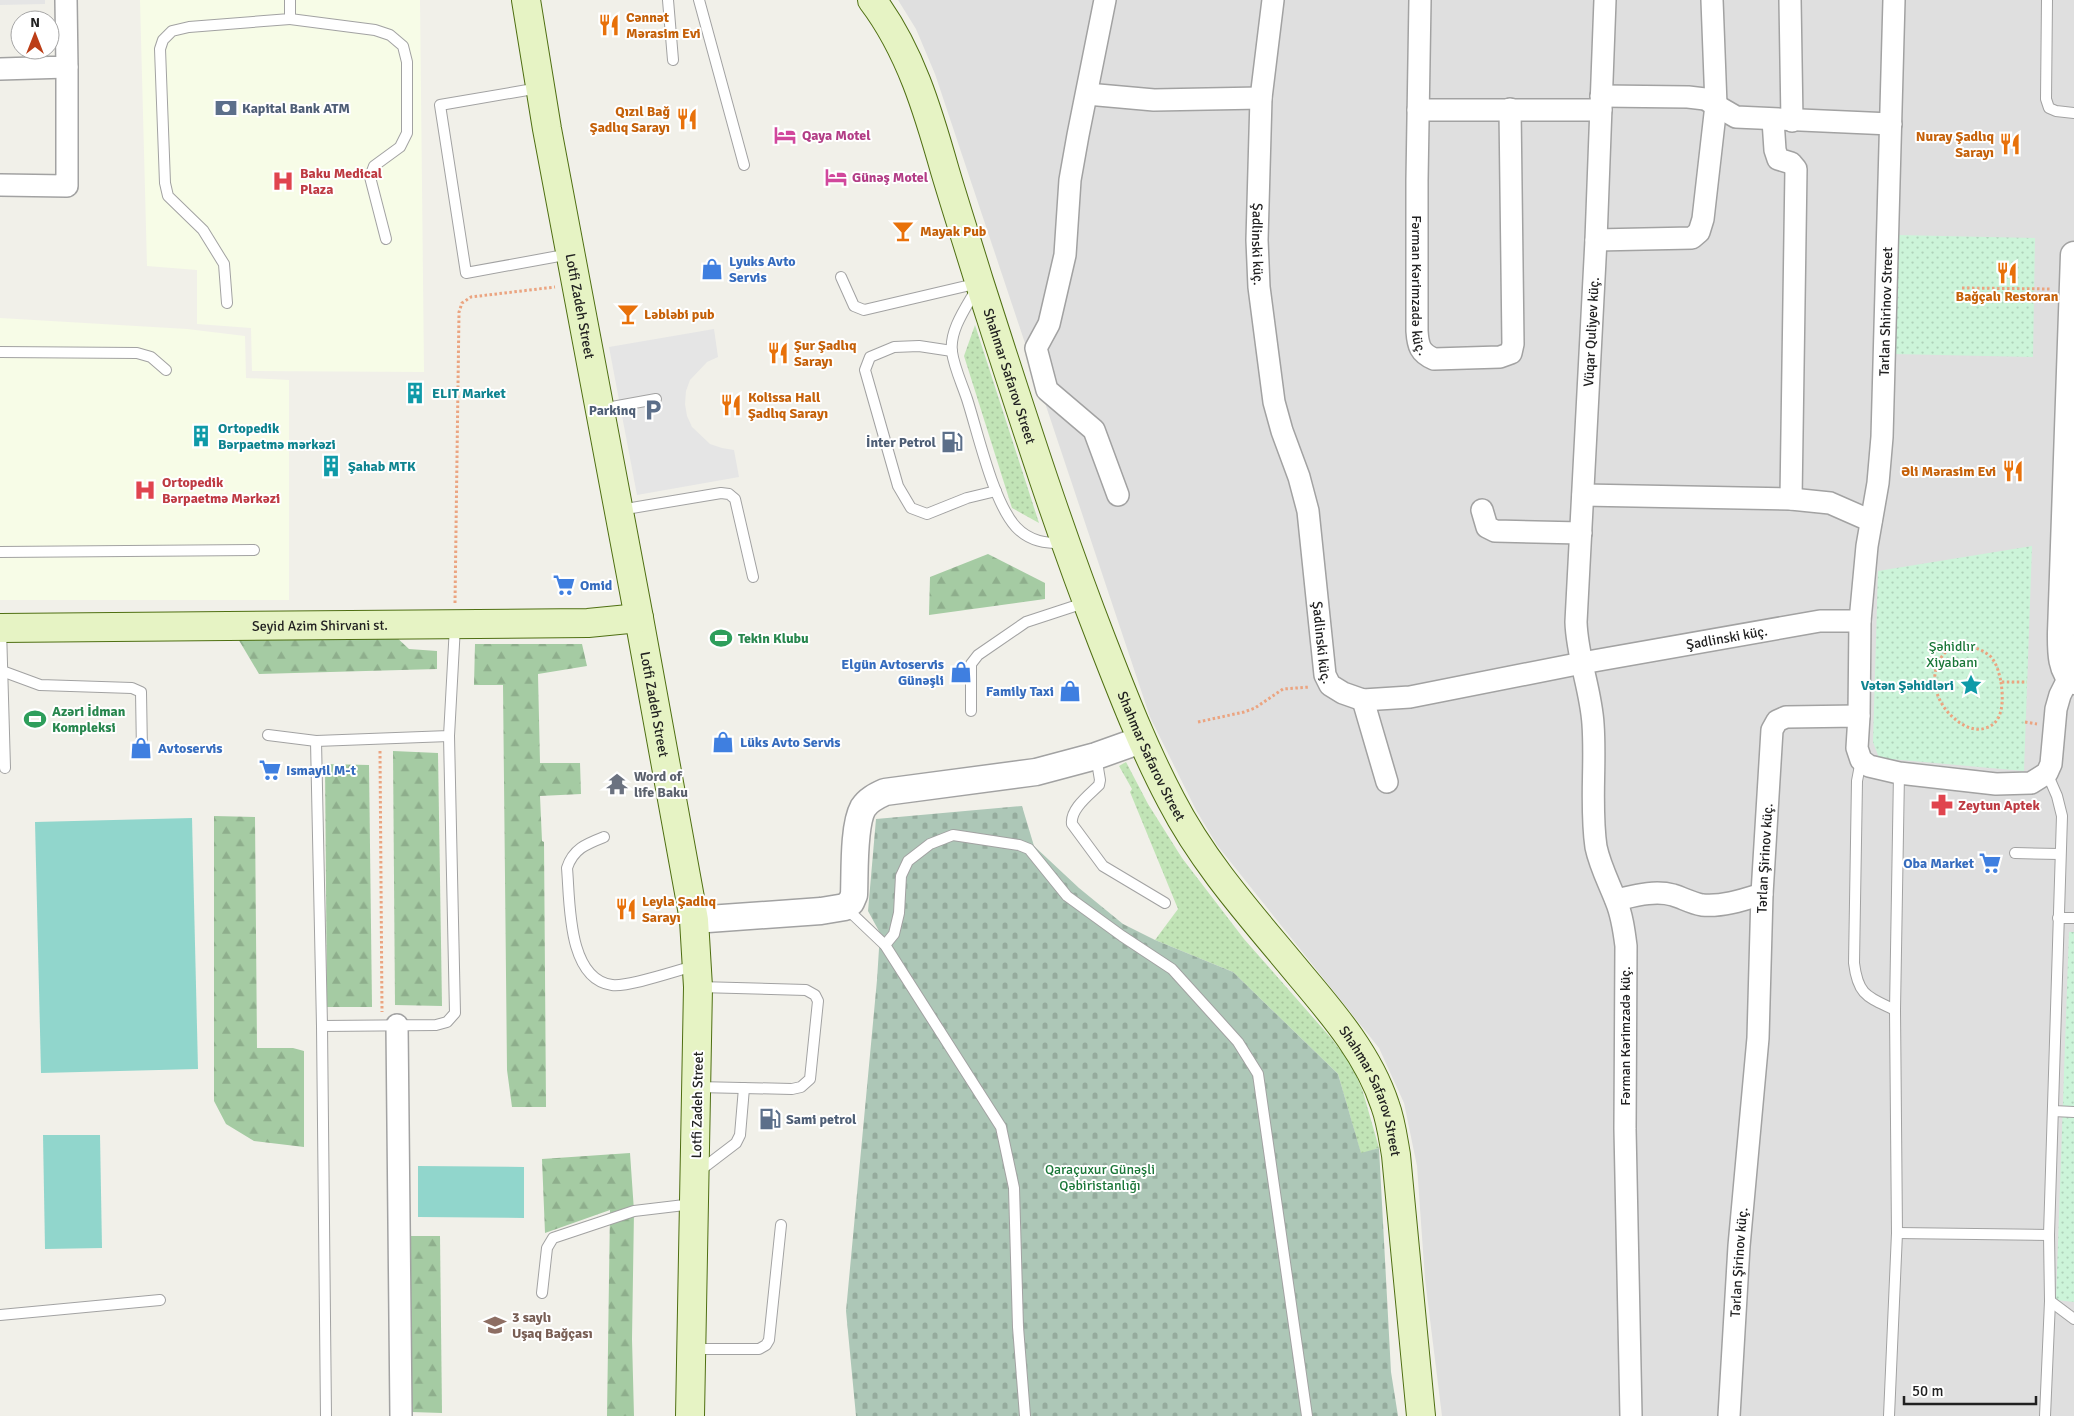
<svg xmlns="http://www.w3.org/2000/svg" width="2074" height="1416" viewBox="0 0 2074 1416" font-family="Signika,sans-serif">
<defs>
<pattern id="grass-dots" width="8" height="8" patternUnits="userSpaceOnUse" patternTransform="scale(1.25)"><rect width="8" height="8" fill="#c1e4b6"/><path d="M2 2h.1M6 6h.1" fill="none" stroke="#a6c39c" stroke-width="1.8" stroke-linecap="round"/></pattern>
<pattern id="forest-firs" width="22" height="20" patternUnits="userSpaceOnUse" patternTransform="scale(1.25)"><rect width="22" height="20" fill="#a5cba3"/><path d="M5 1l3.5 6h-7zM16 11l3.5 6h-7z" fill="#8eae8c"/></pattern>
<pattern id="cemetery-stones" width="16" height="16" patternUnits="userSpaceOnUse" patternTransform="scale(1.25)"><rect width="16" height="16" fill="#adc7b7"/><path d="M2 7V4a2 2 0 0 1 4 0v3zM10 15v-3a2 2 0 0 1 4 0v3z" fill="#95ab9d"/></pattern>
<pattern id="park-dots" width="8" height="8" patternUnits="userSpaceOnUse" patternTransform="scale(1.25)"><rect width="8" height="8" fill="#ccf4d9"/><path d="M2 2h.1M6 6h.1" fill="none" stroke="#afd1ba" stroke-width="1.8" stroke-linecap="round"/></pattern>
</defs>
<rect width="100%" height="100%" fill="#f1f0e9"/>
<polygon fill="#dfdfdf" points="898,0 2074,0 2074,1416 1442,1416 1425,1279 1417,1166 1404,1103 1379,1048 1217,845 1196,810 1150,717 935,74 916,29"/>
<g fill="#f7fce7">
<polygon points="140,0 420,0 424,372 252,371 251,328 197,324 197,270 147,266"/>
<polygon points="0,318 187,329 245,336 246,378 289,380 289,600 0,600"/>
</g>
<g fill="url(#grass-dots)">
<polygon points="975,325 1039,523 1012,508 964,356"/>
<polygon points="1126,762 1148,804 1182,858 1244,939 1331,1038 1352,1065 1363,1092 1379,1148 1361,1154 1338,1074 1233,972 1155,940 1178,909 1130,792 1132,789 1119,766"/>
</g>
<g fill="url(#forest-firs)">
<polygon points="988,554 1045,583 1045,599 929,615 930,577"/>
<polygon points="394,635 409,649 437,651 437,669 259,674 237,637"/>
<polygon points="475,644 582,644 587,666 538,674 540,763 580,763 581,794 540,796 542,841 544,842 546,1107 512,1107 507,1070 503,685 474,685"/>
<polygon points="393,751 438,753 442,1006 395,1005"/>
<polygon points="325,764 369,765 372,1007 327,1007"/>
<polygon points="214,816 255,817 257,1048 293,1048 304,1051 304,1147 254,1141 226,1124 214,1101"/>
<polygon points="630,1153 634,1211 632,1339 634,1416 607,1416 610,1210 545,1233 542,1159"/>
<polygon points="410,1236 440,1236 442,1413 411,1412"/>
</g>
<polygon fill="url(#cemetery-stones)" points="1022,806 1034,846 1079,888 1123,924 1155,940 1233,972 1338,1074 1361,1153 1379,1148 1391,1372 1398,1416 856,1416 846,1311 877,980 880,933 868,911 876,819"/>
<g fill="url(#park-dots)">
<polygon points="1897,235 2035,238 2033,357 1893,354"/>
<polygon points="2032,546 2024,771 1879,758 1873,742 1878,571"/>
<polygon points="2069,932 2074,932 2074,1302 2056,1300"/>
</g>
<g fill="#91d6cc">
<polygon points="192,818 198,1069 41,1073 35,822"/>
<polygon points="43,1135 100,1135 102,1248 45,1249"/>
<polygon points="418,1166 524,1167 524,1218 418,1217"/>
</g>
<g fill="#e5e5e5">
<polygon points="0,0 45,0 45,4 0,5"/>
<polygon points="714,329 718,357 707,362 690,380 686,391 685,404 687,416 692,427 710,444 722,448 734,450 739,477 637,495 609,347"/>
</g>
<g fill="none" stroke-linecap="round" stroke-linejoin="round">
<g stroke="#a2a2a2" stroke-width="12">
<g id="service">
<polyline points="668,0 673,60"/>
<polyline points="699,0 744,165"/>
<polyline points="2047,0 2046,99 2049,108 2056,111 2074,113"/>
<polyline points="290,19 375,30 390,35 403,46 407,62 407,133 400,147 374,166 370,177 386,239"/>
<polyline points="539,88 440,105 466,273 570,254"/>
<polyline points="841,277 854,306 864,310 979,283"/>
<path d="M 977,288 C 967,306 949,330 952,352 C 954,367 962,384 967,399 C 978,433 993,502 1016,527 C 1030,542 1046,543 1065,544"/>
<polyline points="227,303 224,264 203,230 168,196 165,183 160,49 163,40 172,31 189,27 290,19 290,0"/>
<polyline points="952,351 919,346 894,347 870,357 865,370 898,486 911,508 927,514 967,498 996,491"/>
<polyline points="0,352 137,353 151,357 166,370"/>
<polyline points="601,409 656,399"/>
<polyline points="620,510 721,493 729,494 735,499 753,577"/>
<polyline points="0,552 254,550"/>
<polyline points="1,629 5,768"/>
<polyline points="2,671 40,685 132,688 141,692 142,752"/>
<polyline points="971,711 971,664 978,655 1026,622 1087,602"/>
<polyline points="268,735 316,741 449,736 455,626"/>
<polyline points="316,741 322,1026 326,1416"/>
<path d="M 1096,756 L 1100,780 L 1099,785 C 1089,795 1070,809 1072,824 L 1103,866 L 1165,903"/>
<path d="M 1861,760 L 1857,781 L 1854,963 C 1858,996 1868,997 1895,1010"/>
<path d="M 604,837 C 586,844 573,849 567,868 C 570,901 567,979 612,985 C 629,987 675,971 694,966"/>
<polyline points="2015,853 2060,854"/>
<polyline points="845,907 885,945 1001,1127 1014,1188 1018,1327 1025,1416"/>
<polyline points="2058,918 2074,918"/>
<polyline points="885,945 894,934 899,913 901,876 908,861 930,844 953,835 1019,845 1029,849 1067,896 1122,936 1172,969 1238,1042 1258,1074 1307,1416"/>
<polyline points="322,1026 436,1025 447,1022 455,1013 449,736"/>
<polyline points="697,1087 792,1089 801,1087 810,1079 818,1001 815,995 806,990 699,987"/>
<polyline points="2053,1111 2074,1112"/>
<polyline points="698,1172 736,1143 740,1135 744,1088"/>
<polyline points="1897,1233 2049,1235"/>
<polyline points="542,1293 547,1248 553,1238 634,1211 693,1204"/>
<polyline points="2050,1301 2074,1319"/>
<polyline points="0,1315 160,1300"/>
<polyline points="693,1349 759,1349 766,1345 769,1340 781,1225"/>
<polyline points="1889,1416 1897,1233 1895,1010 1899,773"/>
<polyline points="2045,1416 2050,1301 2049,1235 2062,816 2057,796 2047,773"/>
</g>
</g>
<g stroke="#a2a2a2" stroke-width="24">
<g id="minor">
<polyline points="1105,0 1078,135 1070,180 1065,255 1049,324 1036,348 1047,390 1094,430 1118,495"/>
<path id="s1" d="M 1273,0 L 1261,98 L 1257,240 L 1259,287 L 1274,402 L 1282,431 L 1299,477 L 1308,511 L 1325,675 L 1330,685 L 1343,693 L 1363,700 L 1410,697 L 1582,663 L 1820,621 L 1860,621 L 1859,716"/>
<path id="s2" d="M 1420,0 L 1417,180 L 1417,331 C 1418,346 1420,353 1434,359 L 1500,357 L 1511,353 L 1513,344 L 1510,109"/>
<path d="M 1605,0 L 1596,240 L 1576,622 C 1577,657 1591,690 1593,724 C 1596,765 1590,806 1596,847 C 1600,866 1609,883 1616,901 C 1622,915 1624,930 1626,946 L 1625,1129 L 1631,1416"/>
<polyline points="1790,0 1792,121"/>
<polyline points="0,69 67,67 66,0"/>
<polyline points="1087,94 1154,100 1261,98"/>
<polyline points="1601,96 1688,97 1705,99 1736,117 1891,124"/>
<polyline points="1418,110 1601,110"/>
<polyline points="1773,120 1775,150 1778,159 1791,163 1796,169 1791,499"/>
<polyline points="0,185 67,186 67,67"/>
<polyline points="1596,240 1692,238 1699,232 1703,219 1716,105 1712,0"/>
<polyline points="1583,495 1791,499 1830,503 1871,521"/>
<polyline points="1482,510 1487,527 1495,531 1581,533"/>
<path id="s3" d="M 1860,621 L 1867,546 L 1878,483 L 1882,437 L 1894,0"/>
<polyline points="1363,700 1387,782"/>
<path d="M 1616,900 C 1634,896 1654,890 1673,895 C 1683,898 1691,903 1702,905 C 1722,907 1743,900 1762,894"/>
<polyline points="397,1025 401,1416"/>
<path id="s4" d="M 1729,1416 L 1739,1246 L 1758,1038 L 1762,894 L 1772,730 L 1777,721 L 1786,717 L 1859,716 L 1857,748 L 1861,760 L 1869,766 L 1899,773 L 1996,784 L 2031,783 L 2047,773 L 2051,764 L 2056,709 L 2060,695 L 2069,677"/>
</g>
</g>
<g stroke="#a2a2a2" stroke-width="29">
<g id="tertiary">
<path d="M 2074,255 L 2061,633 C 2061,649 2060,671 2074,681"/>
<path d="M 694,920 L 821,911 L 845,907 L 851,902 L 854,895 C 855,874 853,826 863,808 C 868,800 876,796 885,792 L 1036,772 L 1096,756 L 1141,740"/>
</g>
</g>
<g stroke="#4f6f12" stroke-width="30">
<g id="secondary">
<path id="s5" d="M 526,0 L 547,129 L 639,618 L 694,920 L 698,987 L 690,1416"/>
<path id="s6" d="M 872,0 C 910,50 928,111 945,171 C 956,208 968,245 979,281 C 1018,402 1056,523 1102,641 C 1123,695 1144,749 1171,800 C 1205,866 1255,920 1301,976 C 1334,1015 1369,1056 1385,1105 C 1391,1121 1393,1138 1396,1155 L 1421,1416"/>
<path id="s7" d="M 0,628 L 588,623 L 639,618"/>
</g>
</g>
<g stroke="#eba480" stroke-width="3" stroke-dasharray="2.5 2.5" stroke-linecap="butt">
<polyline points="1962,288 2052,289"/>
<polyline points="455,603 459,312 462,303 471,297 555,287"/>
<path d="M 2001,682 C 2003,697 2005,722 1986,728 C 1975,732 1963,726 1955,719 C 1936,704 1927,675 1943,655 C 1954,640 1980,646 1991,657 C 1997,664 1999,673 2001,682 L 2027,682"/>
<polyline points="1198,722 1244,712 1255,708 1283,689 1310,687"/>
<polyline points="2025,722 2037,724"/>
<polyline points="380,751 382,1012"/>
</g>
<use href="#service" stroke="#fff" stroke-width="10"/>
<use href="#minor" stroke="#fff" stroke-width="21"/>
<use href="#tertiary" stroke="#fff" stroke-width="26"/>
<use href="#secondary" stroke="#e6f3c4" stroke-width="28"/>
</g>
<defs>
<g id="restaurant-bare" transform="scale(1.725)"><path d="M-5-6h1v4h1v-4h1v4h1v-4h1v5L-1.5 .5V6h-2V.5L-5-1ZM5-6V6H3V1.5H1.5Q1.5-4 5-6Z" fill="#e8710a" stroke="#fff" stroke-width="2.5" paint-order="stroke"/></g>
<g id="bank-bare" transform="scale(1.725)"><path d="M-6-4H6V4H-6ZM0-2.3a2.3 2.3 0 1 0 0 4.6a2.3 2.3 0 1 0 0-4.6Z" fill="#5c6f8a" stroke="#fff" stroke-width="2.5" paint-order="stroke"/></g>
<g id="hotel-bare" transform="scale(1.725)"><path d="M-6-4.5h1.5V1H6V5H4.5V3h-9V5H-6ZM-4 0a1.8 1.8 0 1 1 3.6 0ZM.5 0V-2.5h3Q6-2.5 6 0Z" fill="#d1479c" stroke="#fff" stroke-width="2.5" paint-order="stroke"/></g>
<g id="hospital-bare" transform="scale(1.725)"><path d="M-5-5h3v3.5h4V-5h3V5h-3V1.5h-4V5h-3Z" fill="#e0444e" stroke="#fff" stroke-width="2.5" paint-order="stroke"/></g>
<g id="bar-bare" transform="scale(1.725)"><path d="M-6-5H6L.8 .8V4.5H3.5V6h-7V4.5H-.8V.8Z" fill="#e8710a" stroke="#fff" stroke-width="2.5" paint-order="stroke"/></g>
<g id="shop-bare" transform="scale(1.725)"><path d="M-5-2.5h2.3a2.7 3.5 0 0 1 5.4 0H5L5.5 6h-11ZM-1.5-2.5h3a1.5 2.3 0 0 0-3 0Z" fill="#3f7fe0" stroke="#fff" stroke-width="2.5" paint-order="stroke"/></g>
<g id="building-bare" transform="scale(1.725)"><path d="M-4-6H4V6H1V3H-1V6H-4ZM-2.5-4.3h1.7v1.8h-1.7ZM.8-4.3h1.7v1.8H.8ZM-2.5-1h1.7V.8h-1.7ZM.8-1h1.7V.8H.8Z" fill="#0f9aa8" stroke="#fff" stroke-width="2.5" paint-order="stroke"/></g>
<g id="parking-bare" transform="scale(1.725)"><path d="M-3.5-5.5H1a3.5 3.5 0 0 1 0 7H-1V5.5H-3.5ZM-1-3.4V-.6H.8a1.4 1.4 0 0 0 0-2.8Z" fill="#5c6f8a" stroke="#fff" stroke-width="2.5" paint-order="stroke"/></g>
<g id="fuel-bare" transform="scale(1.725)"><path d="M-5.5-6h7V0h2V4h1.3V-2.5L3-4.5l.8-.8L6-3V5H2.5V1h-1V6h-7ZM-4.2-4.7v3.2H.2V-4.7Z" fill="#5c6f8a" stroke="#fff" stroke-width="2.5" paint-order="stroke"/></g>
<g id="supermarket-bare" transform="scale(1.725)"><path d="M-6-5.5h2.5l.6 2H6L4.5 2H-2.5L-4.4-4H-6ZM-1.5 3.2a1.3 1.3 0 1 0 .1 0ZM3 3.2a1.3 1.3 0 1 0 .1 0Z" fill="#3f7fe0" stroke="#fff" stroke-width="2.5" paint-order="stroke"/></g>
<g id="stadium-bare" transform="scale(1.725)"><path d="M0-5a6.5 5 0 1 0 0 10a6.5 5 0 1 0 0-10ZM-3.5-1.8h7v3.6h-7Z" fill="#2e9e5b" stroke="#fff" stroke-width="2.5" paint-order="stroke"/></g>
<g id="sight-bare" transform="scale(1.725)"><path d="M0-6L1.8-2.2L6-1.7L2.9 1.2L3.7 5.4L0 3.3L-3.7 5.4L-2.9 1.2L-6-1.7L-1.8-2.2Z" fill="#0f9aa8" stroke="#fff" stroke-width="2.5" paint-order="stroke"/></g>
<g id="temple-bare" transform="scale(1.725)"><path d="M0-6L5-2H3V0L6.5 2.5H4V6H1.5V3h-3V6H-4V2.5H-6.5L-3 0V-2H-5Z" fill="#6b7280" stroke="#fff" stroke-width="2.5" paint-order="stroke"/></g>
<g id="pharmacy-bare" transform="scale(1.725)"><path d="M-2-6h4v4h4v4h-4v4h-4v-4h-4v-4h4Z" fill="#e0444e" stroke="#fff" stroke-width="2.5" paint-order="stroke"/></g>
<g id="school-bare" transform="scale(1.725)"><path d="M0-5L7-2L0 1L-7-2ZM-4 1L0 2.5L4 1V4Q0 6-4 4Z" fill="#8d6e63" stroke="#fff" stroke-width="2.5" paint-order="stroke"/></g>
</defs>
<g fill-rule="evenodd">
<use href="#restaurant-bare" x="609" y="25"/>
<use href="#bank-bare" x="226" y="108"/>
<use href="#restaurant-bare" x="687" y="119"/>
<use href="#hotel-bare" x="785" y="135"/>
<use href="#restaurant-bare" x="2010" y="144"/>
<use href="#hotel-bare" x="836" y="177"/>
<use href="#hospital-bare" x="283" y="181"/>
<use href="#bar-bare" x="903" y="231"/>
<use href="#shop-bare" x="712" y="269"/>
<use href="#restaurant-bare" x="2007" y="273"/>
<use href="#bar-bare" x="628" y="314"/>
<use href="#restaurant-bare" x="778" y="353"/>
<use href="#building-bare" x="415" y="393"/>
<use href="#restaurant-bare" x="731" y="405"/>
<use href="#parking-bare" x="653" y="410"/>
<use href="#building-bare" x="201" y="436"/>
<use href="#fuel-bare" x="952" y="442"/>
<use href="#building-bare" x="331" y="466"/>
<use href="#restaurant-bare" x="2013" y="471"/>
<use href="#hospital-bare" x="145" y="490"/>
<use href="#supermarket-bare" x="564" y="585"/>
<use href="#stadium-bare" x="721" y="638"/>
<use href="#shop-bare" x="961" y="672"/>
<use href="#sight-bare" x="1971" y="685"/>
<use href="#shop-bare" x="1070" y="691"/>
<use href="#stadium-bare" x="35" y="719"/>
<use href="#shop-bare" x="723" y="742"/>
<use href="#shop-bare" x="141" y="748"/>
<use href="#supermarket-bare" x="270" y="770"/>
<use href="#temple-bare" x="617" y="784"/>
<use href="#pharmacy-bare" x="1942" y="805"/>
<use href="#supermarket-bare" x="1990" y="863"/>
<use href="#restaurant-bare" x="626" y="909"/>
<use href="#fuel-bare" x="770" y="1119"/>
<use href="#school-bare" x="495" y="1325"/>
</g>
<g text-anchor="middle" stroke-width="4" stroke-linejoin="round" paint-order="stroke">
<g font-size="14" font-weight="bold" fill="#c56008" stroke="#fff" text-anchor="start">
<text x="626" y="22">Cənnət<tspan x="626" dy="16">Mərasim Evi</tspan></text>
<text x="670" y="116" text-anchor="end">Qızıl Bağ<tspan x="670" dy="16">Şadlıq Sarayı</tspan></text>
<text x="1994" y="141" text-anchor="end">Nuray Şadlıq<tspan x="1994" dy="16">Sarayı</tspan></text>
<text x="920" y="236">Mayak Pub</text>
<text x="2007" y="301" text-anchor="middle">Bağçalı Restoran</text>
<text x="644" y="319">Ləbləbi pub</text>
<text x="794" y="350">Şur Şadlıq<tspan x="794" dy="16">Sarayı</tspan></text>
<text x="748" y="402">Kolissa Hall<tspan x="748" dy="16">Şadlıq Sarayı</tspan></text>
<text x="1996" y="476" text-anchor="end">Əli Mərasim Evi</text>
<text x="642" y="906">Leyla Şadlıq<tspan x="642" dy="16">Sarayı</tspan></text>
</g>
<g font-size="14" font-weight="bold" fill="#4e5e75" stroke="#fff" text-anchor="start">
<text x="242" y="113">Kapital Bank ATM</text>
<text x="636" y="415" text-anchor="end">Parkinq</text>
<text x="936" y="447" text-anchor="end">İnter Petrol</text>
<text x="786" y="1124">Sami petrol</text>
</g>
<g font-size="14" font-weight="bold" fill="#b23c85" stroke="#fff" text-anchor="start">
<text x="802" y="140">Qaya Motel</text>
<text x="852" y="182">Günəş Motel</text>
</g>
<g font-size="14" font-weight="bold" fill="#be3a42" stroke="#fff" text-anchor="start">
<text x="300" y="178">Baku Medical<tspan x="300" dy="16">Plaza</tspan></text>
<text x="162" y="487">Ortopedik<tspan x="162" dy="16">Bərpaetmə Mərkəzi</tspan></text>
<text x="1958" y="810">Zeytun Aptek</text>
</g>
<g font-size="14" fill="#212121" stroke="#fff">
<text dy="5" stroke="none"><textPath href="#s1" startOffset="245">Şadlinski küç.</textPath></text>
<text dy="5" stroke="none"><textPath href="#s2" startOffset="285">Fərman Kərimzadə küç.</textPath></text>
<text dy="5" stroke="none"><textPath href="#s5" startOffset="311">Lotfi Zadeh Street</textPath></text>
<text dy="5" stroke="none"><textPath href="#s3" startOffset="311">Tarlan Shirinov Street</textPath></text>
<text transform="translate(1591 332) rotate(-87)" y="5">Vüqar Quliyev küç.</text>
<text dy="5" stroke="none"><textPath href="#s6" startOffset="402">Shahmar Safarov Street</textPath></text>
<text dy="5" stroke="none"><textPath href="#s7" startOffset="320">Seyid Azim Shirvani st.</textPath></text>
<text dy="5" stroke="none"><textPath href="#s1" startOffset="1100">Şadlinski küç.</textPath></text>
<text dy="5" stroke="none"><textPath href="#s1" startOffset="650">Şadlinski küç.</textPath></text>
<text dy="5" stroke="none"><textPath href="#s5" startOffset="716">Lotfi Zadeh Street</textPath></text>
<text dy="5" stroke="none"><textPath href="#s6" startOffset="808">Shahmar Safarov Street</textPath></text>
<text dy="5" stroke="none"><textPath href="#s4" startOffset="559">Tərlan Şirinov küç.</textPath></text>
<text transform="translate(1625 1036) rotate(-90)" y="5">Fərman Kərimzadə küç.</text>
<text dy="5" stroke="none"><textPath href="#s6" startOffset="1212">Shahmar Safarov Street</textPath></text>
<text transform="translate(697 1105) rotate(-89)" y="5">Lotfi Zadeh Street</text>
<text dy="5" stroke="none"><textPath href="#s4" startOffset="154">Tərlan Şirinov küç.</textPath></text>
</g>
<g font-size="14" font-weight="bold" fill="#366cbe" stroke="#fff" text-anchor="start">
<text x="729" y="266">Lyuks Avto<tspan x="729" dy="16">Servis</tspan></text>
<text x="580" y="590">Omid</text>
<text x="944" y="669" text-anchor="end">Elgün Avtoservis<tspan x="944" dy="16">Günəşli</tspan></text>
<text x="1054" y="696" text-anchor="end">Family Taxi</text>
<text x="740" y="747">Lüks Avto Servis</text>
<text x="158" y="753">Avtoservis</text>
<text x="286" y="775">Ismayil M-t</text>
<text x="1974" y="868" text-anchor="end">Oba Market</text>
</g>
<g font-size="14" font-weight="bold" fill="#0d838f" stroke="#fff" text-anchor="start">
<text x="432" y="398">ELIT Market</text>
<text x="218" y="433">Ortopedik<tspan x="218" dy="16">Bərpaetmə mərkəzi</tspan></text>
<text x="348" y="471">Şahab MTK</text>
<text x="1954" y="690" text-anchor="end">Vətən Şəhidləri</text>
</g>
<g font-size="14" font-weight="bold" fill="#27864d" stroke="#fff" text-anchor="start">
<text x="738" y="643">Tekin Klubu</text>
<text x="52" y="716">Azəri İdman<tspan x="52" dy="16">Kompleksi</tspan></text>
</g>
<g font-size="14" fill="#197637" stroke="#fff">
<text x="1952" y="651">Şəhidlır<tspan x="1952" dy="16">Xiyabanı</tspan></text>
<text x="1100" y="1174">Qaraçuxur Günəşli<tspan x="1100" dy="16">Qəbiristanlığı</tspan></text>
</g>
<g font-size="14" font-weight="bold" fill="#5b616d" stroke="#fff" text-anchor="start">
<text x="634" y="781">Word of<tspan x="634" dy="16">life Baku</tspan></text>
</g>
<g font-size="14" font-weight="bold" fill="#785e54" stroke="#fff" text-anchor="start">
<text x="512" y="1322">3 saylı<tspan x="512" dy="16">Uşaq Bağçası</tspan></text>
</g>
</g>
<g transform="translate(35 35)"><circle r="24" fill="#ffffff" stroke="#a6a6a6"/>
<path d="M0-4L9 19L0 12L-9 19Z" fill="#bc3e17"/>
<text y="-8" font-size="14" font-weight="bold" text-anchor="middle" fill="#212121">N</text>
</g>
<path d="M1904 1396v8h132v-8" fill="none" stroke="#212121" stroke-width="2.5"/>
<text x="1912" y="1396" font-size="15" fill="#212121" stroke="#ffffff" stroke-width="4" paint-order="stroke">50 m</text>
</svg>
